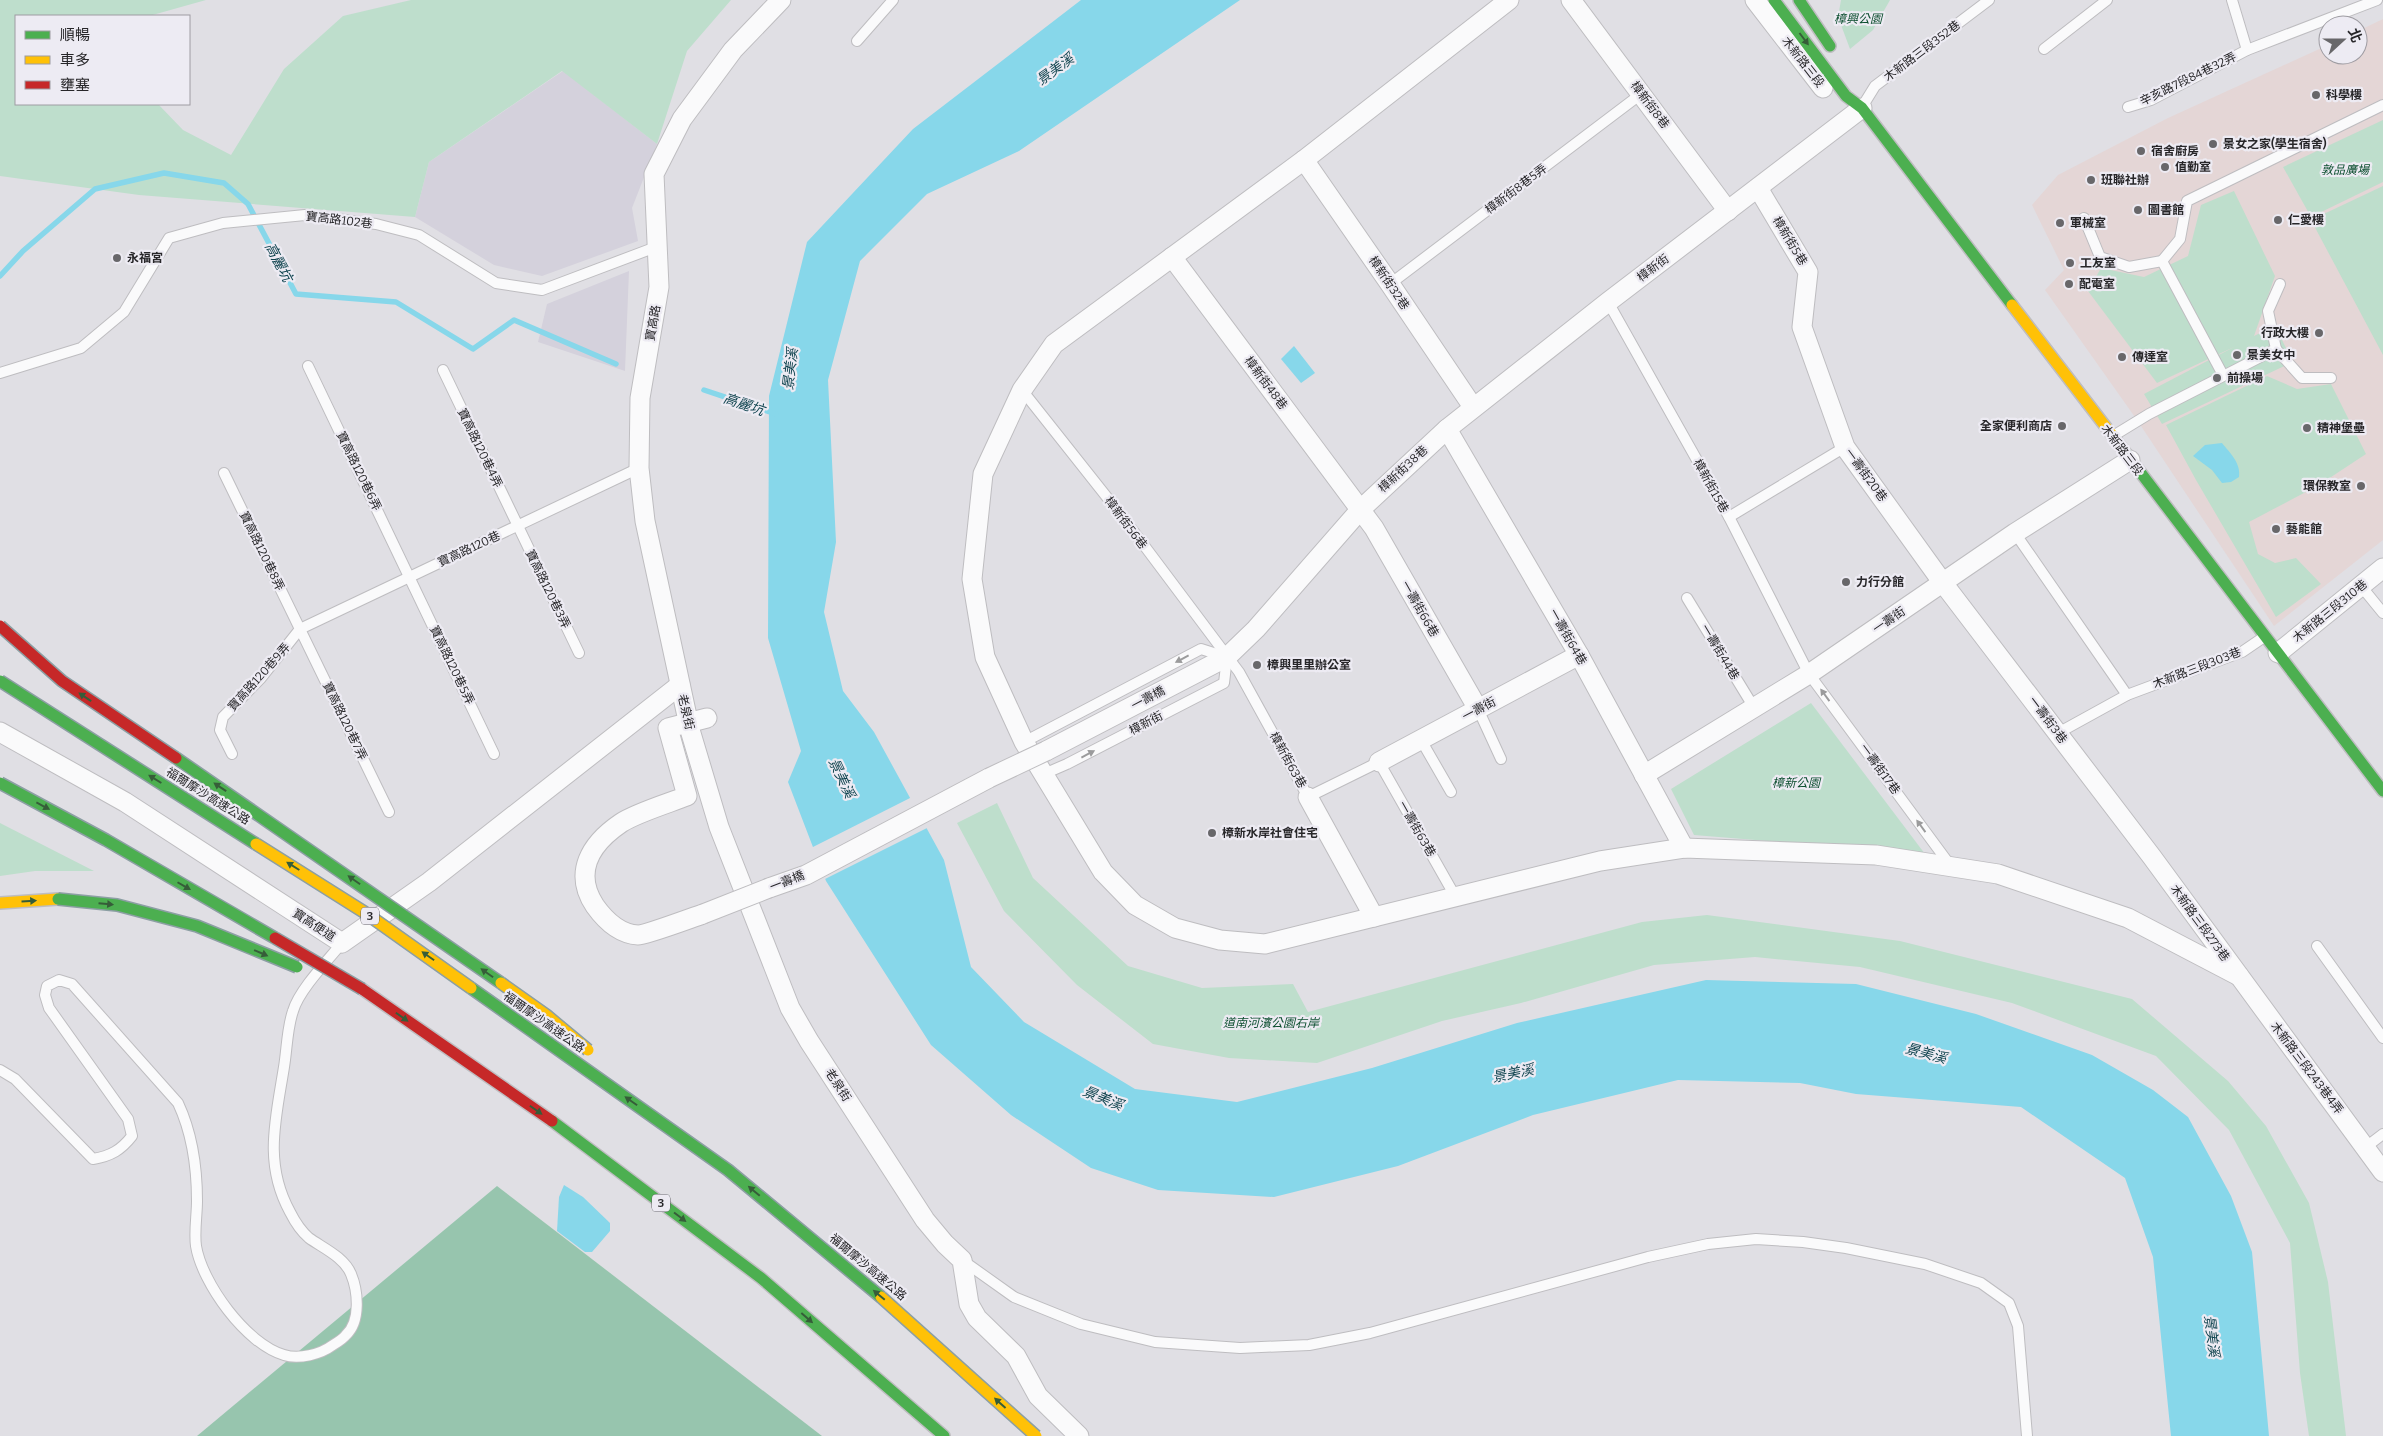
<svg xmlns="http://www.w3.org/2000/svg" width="2383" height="1436" viewBox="0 0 2383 1436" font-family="Bitter,'Noto Sans TC',serif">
<rect width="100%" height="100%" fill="#e0dfe4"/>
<g fill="#d4d1dc">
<polygon points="563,71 657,144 632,208 638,241 542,276 494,265 415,217 429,162"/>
<polygon points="629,271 625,371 538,342 547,304"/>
</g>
<polygon fill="#e4d6d6" points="2383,19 2383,540 2274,626 2137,420 2045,290 2064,270 2032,205 2058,175 2168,118 2328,45 2328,55 2358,55 2358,31"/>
<g fill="#bedecc">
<polygon points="0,0 206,0 149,16 16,16 16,104 158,104 183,130 231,155 284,69 343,16 411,0 731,0 687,51 657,144 562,71 429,162 415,217 139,195 0,176"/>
<polygon points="1841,0 1890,0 1873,30 1850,49 1838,17"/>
<polygon points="2383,120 2383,182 2311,217 2283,167"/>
<polygon points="2383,186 2383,355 2311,220"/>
<polygon points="2234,191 2275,276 2254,336 2275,326 2293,362 2162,424 2144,394 2234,347 2157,383 2088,291 2101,268 2144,277 2188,256 2201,205"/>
<polygon points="2267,376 2297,389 2331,384 2366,454 2319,485 2249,522 2258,554 2275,563 2296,558 2321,584 2276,617 2196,480 2166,425"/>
<polygon points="1811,703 1925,854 1694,835 1671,789"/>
<polygon points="997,803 1033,878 1128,966 1202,988 1293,984 1308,1012 1642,922 1707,915 1900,941 2132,999 2228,1081 2266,1126 2309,1203 2328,1282 2346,1436 2309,1436 2300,1373 2290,1243 2229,1130 2156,1056 2012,1003 1860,967 1755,957 1654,965 1521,1003 1442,1021 1317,1063 1229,1058 1153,1044 1077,985 1004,911 957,823"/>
<polygon points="0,823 94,871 35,871 0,876"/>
</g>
<polygon fill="#97c5ae" points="497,1186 822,1436 197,1436"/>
<g fill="#87d7ea">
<polygon points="1081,0 1240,0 1019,151 927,194 860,261 828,380 836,542 824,612 843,691 874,732 944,860 971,967 1024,1022 1135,1089 1237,1102 1372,1068 1517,1023 1706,980 1856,984 1976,1014 2092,1055 2153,1090 2188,1117 2231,1196 2252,1252 2269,1436 2171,1436 2153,1257 2125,1178 2021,1107 1856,1094 1800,1083 1678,1080 1533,1115 1398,1166 1274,1197 1158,1190 1091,1168 1011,1115 931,1045 826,881 788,782 801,751 768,638 769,396 807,242 913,129"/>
<polygon points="1294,346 1315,373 1301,383 1281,359"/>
<path d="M 2222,443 C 2230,453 2241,463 2239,477 L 2231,482 L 2222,483 L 2212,470 L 2193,456 L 2205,445 Z"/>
<polygon points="564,1185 583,1197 610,1223 610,1231 592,1252 585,1252 557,1231 559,1197"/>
</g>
<polygon fill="#e0dfe4" points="912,797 929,827 823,880 811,848"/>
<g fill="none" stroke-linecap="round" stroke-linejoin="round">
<g stroke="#87d7ea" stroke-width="5.5">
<polyline points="0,276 23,251 95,189 164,173 224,183 248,204 296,294 396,302 473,349 514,320 616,364"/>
<polyline points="704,390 776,414"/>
</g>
<g stroke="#bebdc0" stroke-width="12">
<g id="lane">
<polyline points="2232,0 2247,50"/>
<polyline points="857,41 893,0"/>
<polyline points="2044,49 2107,0"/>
<polyline points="1862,107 1875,86 1989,0"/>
<polyline points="2128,107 2151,100 2247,50 2377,0"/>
<polyline points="2084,218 2100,257 2129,267 2162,261"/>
<polyline points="1390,284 1641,94"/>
<polyline points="1608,302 1729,517 1809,674 1950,865"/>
<polyline points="2276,349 2302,378 2331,378"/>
<polyline points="308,366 494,754"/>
<polyline points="443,370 579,653"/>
<polyline points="0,373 81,348 124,312 169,238 223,223 305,215 376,224 419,235 496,283 542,290 656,247"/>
<polyline points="2223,375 2162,261 2180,239 2187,201 2383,105"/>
<polyline points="1022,390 1125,520 1239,672 1308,797 1379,762 1455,896"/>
<polyline points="2113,436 2149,414 2276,349 2268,311 2280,284"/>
<polyline points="224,473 389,812"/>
<polyline points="1729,517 1845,447"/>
<polyline points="2015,533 2127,695"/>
<polyline points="2361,586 2383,613"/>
<polyline points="1687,598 1753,706"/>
<polyline points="1478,709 1501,759"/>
<polyline points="2058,733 2127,695 2242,652 2264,637"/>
<polyline points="1421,740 1451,792"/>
<polyline points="1024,742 1201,649 1226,657"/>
<polyline points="232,754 220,730 223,717 261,678 300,629 639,468"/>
<polyline points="1044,774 1067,764 1224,683 1227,657"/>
<polyline points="2317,946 2383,1038"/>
<path d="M 0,1070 L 15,1079 L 93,1159 C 111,1156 121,1150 132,1136 L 128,1119 L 49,1008 L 45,995 L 47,986 L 59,980 L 72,984 L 178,1103 C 193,1135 197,1167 197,1201 C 197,1215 194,1232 196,1246 C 202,1283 246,1344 284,1355 C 299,1360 321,1354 333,1345 C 338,1342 343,1339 346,1335 C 361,1321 358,1291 351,1274 C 344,1257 323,1248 309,1238 C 302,1232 294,1220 290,1212 C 263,1163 276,1118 284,1067 C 287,1049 287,1028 293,1011 C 299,990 328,960 342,943"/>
<polyline points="2366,1147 2383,1134"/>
<polyline points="962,1260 1014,1297 1081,1324 1155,1342 1240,1348 1309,1345 1370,1333 1648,1257 1708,1244 1756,1239 1803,1242 1846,1248 1925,1264 1981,1283 2009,1303 2018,1326 2027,1436"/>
</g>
</g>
<g stroke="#bebdc0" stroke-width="21">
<g id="street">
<polyline points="781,0 733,50 682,119 654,174 659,287 640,398 639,468 645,521 690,730 719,827 790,1008 809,1041 925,1220 945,1244 962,1260 969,1304 977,1318 1016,1356 1038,1396 1079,1436"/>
<polyline points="1509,0 1304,160 1054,344 1022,390 983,474 972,579 985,657 1024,742 1103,872 1135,905 1175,928 1220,940 1265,944 1600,861 1684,848 1876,855 1998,874 2128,918 2239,976"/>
<polyline points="1571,0 1728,211"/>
<polyline points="1755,0 1823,88"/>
<polyline points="1304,160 1390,284 1473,407"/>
<polyline points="1758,188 1808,272 1802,327 1845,447 1943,583 2152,857 2383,1172"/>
<polyline points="1172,257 1374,528 1478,709"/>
<polyline points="1447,429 1579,655 1684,848"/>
<polyline points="2278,653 2383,568"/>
<polyline points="0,732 125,802 342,943 429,882 680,685"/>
<polyline points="1046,751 1227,657 1256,629 1360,510 1447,429 1608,302 1862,108"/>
<polyline points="1379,762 1579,655"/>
<polyline points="1644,775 1809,674 2015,533 2130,460"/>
<polyline points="1308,797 1374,917"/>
<polyline points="769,888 806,875 989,778"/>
<path d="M 703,914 C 691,918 646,935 638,935 C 619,934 605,920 595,906 C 573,873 590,844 621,823 C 636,813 669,803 687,796 L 668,728 L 707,718"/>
</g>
</g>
<g stroke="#bebdc0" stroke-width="14">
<g id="fast">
<polyline points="1774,0 1846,96 1862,108 2012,305"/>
<polyline points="1799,0 1830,46"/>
<polyline points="2112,435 2383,791"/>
<polyline points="552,1121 761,1278 944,1436"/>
</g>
</g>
<g stroke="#bebdc0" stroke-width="14">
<g id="slow">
<polyline points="2012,305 2112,435"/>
<polyline points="0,903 58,899"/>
</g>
</g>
<g stroke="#bebdc0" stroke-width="14">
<polyline id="jam" points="362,989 552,1121"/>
</g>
<use href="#lane" stroke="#fafafb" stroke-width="10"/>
<use href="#street" stroke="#fafafb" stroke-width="19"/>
<use href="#fast" stroke="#4caf50" stroke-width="11"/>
<use href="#slow" stroke="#ffc107" stroke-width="11"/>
<use href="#jam" stroke="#c62828" stroke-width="11"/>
<g stroke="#bebdc0" stroke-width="21" stroke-linecap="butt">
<g id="street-bridge">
<polyline points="989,778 1046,751"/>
<polyline points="703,914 769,888"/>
</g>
</g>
<g stroke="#8c9fa3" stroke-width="14" stroke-linecap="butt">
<g id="fast-bridge">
<polyline points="0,681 256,844"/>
<polyline points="176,758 501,983"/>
<polyline points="0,783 106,840 275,938"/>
<polyline points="58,899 117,905 197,926 297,967"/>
<polyline points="471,988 728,1170 881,1297"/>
</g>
</g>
<g stroke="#8c9fa3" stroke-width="14" stroke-linecap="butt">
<g id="slow-bridge">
<polyline points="256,844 364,912 471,988"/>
<polyline points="501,983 546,1015 588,1050"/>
<polyline points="881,1297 1036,1436"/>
</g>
</g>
<g stroke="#8c9fa3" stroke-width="14" stroke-linecap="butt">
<g id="jam-bridge">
<polyline points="0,626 62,681 176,758"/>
<polyline points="275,938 362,989"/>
</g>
</g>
<use href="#street-bridge" stroke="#fafafb" stroke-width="19"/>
<use href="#fast-bridge" stroke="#4caf50" stroke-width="11"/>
<use href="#slow-bridge" stroke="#ffc107" stroke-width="11"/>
<use href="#jam-bridge" stroke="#c62828" stroke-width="11"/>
</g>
<defs><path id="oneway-solid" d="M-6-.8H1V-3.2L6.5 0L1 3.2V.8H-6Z" transform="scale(1.25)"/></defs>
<g fill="#365d39">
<use href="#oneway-solid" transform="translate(1804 39) rotate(53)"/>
<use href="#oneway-solid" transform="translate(85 697) rotate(-146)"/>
<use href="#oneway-solid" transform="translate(155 779) rotate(-148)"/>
<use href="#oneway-solid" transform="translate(220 787) rotate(-146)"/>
<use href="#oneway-solid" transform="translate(43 806) rotate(28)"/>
<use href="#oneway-solid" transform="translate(293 866) rotate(-148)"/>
<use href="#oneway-solid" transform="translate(354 880) rotate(-145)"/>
<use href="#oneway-solid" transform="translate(184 886) rotate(30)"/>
<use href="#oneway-solid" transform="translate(29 901) rotate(-4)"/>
<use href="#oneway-solid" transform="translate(106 904) rotate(5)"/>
<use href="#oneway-solid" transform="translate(261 953) rotate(23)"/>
<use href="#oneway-solid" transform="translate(428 956) rotate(-145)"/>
<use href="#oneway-solid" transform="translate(487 973) rotate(-145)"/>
<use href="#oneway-solid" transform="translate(402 1017) rotate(35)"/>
<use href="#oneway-solid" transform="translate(631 1101) rotate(-145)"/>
<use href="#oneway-solid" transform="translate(536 1110) rotate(35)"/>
<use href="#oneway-solid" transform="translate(754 1191) rotate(-140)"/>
<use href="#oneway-solid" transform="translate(680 1217) rotate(37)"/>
<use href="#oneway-solid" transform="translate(879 1295) rotate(-140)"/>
<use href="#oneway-solid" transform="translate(807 1318) rotate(41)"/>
<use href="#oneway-solid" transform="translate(1000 1403) rotate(-138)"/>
</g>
<g fill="#9b9b9c">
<use href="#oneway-solid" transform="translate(1182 659) rotate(152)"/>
<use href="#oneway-solid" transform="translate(1825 695) rotate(-126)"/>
<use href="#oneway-solid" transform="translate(1088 754) rotate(-28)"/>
<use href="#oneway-solid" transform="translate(1921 826) rotate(-126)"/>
</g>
<g fill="#68676a" stroke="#edebf3" stroke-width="2">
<circle cx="2316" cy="95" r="5"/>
<circle cx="2213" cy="144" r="5"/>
<circle cx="2141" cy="151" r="5"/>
<circle cx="2165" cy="167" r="5"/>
<circle cx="2091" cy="180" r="5"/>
<circle cx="2138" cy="210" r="5"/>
<circle cx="2278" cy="220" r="5"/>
<circle cx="2060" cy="223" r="5"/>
<circle cx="117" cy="258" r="5"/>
<circle cx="2070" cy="263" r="5"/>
<circle cx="2069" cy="284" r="5"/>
<circle cx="2319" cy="333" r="5"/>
<circle cx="2237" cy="355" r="5"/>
<circle cx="2122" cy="357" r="5"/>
<circle cx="2217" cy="378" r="5"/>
<circle cx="2062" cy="426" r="5"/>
<circle cx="2307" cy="428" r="5"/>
<circle cx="2361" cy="486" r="5"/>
<circle cx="2276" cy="529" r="5"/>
<circle cx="1846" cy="582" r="5"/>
<circle cx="1257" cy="665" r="5"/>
<circle cx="1212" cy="833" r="5"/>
</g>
<g text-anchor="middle" stroke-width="4.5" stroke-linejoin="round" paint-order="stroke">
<g fill="#edebf3" stroke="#626166" stroke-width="1">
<rect x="361" y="907.5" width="18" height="17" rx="4"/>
<rect x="652" y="1194.5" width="18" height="17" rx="4"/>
</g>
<g font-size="11" font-weight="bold" fill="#272629">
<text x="370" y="920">3</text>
<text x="661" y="1207">3</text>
</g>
<g font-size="12" font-style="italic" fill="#0d4f30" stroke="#edebf3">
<text x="1858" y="23">樟興公園</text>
<text x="2345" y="174">敦品廣場</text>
<text x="1796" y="787">樟新公園</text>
<text x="1271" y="1027">道南河濱公園右岸</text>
</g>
<g font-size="12" fill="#272629" stroke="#edebf3">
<text transform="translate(1922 51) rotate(-37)" y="4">木新路三段352巷</text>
<text transform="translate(1803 62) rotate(52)" y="4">木新路三段</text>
<text transform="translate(2188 79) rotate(-26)" y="4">辛亥路7段84巷32弄</text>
<text transform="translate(1650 105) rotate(53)" y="4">樟新街8巷</text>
<text transform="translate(1516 189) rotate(-37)" y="4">樟新街8巷5弄</text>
<text transform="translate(339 220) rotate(7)" y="4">寶高路102巷</text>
<text transform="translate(1790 241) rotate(59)" y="4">樟新街5巷</text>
<text transform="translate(1653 268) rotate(-37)" y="4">樟新街</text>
<text transform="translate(1389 283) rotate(56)" y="4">樟新街32巷</text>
<text transform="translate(653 323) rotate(-80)" y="4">寶高路</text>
<text transform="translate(1266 383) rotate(53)" y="4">樟新街48巷</text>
<text transform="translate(480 448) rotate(64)" y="4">寶高路120巷4弄</text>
<text transform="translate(2122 450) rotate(53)" y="4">木新路三段</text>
<text transform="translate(1403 469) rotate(-43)" y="4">樟新街38巷</text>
<text transform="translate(359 471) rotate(64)" y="4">寶高路120巷6弄</text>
<text transform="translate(1866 475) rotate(54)" y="4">一壽街20巷</text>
<text transform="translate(1711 486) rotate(61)" y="4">樟新街15巷</text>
<text transform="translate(1126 523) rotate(53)" y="4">樟新街56巷</text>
<text transform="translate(469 549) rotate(-25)" y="4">寶高路120巷</text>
<text transform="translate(262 551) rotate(64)" y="4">寶高路120巷8弄</text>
<text transform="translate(548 589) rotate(64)" y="4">寶高路120巷3弄</text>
<text transform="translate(1420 609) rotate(60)" y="4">一壽街66巷</text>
<text transform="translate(2330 611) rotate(-39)" y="4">木新路三段310巷</text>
<text transform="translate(1889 620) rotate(-34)" y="4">一壽街</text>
<text transform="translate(1568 637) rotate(60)" y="4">一壽街64巷</text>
<text transform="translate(1720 652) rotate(59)" y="4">一壽街44巷</text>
<text transform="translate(452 665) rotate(64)" y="4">寶高路120巷5弄</text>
<text transform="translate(2197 668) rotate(-21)" y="4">木新路三段303巷</text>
<text transform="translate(259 677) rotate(-48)" y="4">寶高路120巷9弄</text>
<text transform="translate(1148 698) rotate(-28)" y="4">一壽橋</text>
<text transform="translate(1479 709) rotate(-28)" y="4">一壽街</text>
<text transform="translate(686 712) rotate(77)" y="4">老泉街</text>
<text transform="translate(2048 720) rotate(53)" y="4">一壽街3巷</text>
<text transform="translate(345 721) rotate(64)" y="4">寶高路120巷7弄</text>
<text transform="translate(1146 723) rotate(-28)" y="4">樟新街</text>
<text transform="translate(1288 760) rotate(61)" y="4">樟新街63巷</text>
<text transform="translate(1880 769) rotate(54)" y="4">一壽街17巷</text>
<text transform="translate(208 796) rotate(32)" y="4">福爾摩沙高速公路</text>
<text transform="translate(1417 829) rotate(60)" y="4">一壽街63巷</text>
<text transform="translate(787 881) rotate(-21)" y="4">一壽橋</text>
<text transform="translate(2200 923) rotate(54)" y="4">木新路三段273巷</text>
<text transform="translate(314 925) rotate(33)" y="4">寶高便道</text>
<text transform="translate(544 1022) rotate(35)" y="4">福爾摩沙高速公路</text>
<text transform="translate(2307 1068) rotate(53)" y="4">木新路三段243巷4弄</text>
<text transform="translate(838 1085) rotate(57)" y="4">老泉街</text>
<text transform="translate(868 1267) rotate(40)" y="4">福爾摩沙高速公路</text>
</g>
<g font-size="12" font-weight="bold" fill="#272629" stroke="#edebf3" text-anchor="start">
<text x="2326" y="99">科學樓</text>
<text x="2223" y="148">景女之家(學生宿舍)</text>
<text x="2151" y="155">宿舍廚房</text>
<text x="2175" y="171">值勤室</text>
<text x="2101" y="184">班聯社辦</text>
<text x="2148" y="214">圖書館</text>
<text x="2288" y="224">仁愛樓</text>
<text x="2070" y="227">軍械室</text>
<text x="127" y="262">永福宮</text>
<text x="2080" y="267">工友室</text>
<text x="2079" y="288">配電室</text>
<text x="2309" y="337" text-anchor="end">行政大樓</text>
<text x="2247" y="359">景美女中</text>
<text x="2132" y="361">傳達室</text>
<text x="2227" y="382">前操場</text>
<text x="2052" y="430" text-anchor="end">全家便利商店</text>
<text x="2317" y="432">精神堡壘</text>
<text x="2351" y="490" text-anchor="end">環保教室</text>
<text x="2286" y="533">藝能館</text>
<text x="1856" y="586">力行分館</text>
<text x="1267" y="669">樟興里里辦公室</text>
<text x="1222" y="837">樟新水岸社會住宅</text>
</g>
<g font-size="14" font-style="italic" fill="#10444f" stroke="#edebf3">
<text transform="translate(1055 69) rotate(-36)" y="5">景美溪</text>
<text transform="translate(279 262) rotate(62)" y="5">高麗坑</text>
<text transform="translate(790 369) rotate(-83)" y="5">景美溪</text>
<text transform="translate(744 404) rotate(19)" y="5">高麗坑</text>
<text transform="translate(842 778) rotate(65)" y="5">景美溪</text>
<text transform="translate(1926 1053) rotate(15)" y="5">景美溪</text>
<text transform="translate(1513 1073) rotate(-11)" y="5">景美溪</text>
<text transform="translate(1103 1098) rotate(22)" y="5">景美溪</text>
<text transform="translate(2212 1336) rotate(83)" y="5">景美溪</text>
</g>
</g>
<rect x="15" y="15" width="175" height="90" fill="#edebf3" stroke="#9e9ca2"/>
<rect x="25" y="31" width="25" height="8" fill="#4caf50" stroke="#9e9ca2"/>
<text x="60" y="40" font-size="15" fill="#272629">順暢</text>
<rect x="25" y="56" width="25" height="8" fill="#ffc107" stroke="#9e9ca2"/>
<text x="60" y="65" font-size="15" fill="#272629">車多</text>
<rect x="25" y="81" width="25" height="8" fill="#c62828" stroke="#9e9ca2"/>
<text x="60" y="90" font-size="15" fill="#272629">壅塞</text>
<g transform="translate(2343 40) rotate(69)"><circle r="24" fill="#edebf3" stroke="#9e9ca2"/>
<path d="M0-4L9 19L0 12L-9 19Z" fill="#68676a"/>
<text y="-8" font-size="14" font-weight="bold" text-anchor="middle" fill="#272629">北</text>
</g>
</svg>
